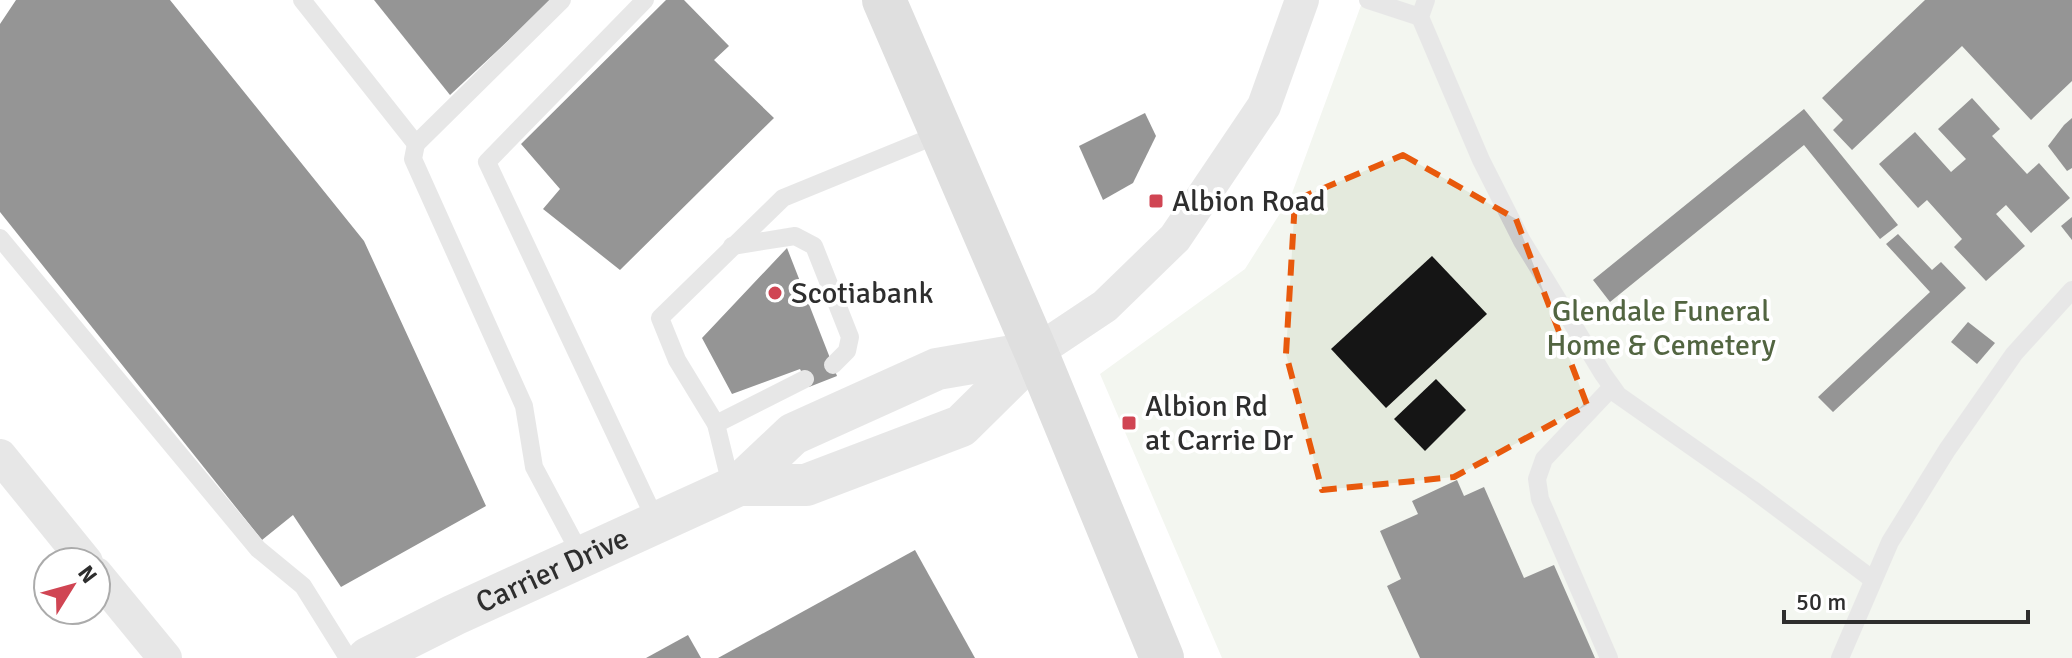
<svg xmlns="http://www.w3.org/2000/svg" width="2072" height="658" viewBox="0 0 2072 658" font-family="Signika,sans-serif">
<rect width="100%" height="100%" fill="#fff"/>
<polygon fill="#e4eadd" points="1363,0 2072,0 2072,658 1222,658 1100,374 1245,269 1291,196"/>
<g fill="#151515">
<polygon points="16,0 170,0 364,241 486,506 341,587 293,515 262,540 0,212 0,24"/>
<polygon points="374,0 552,0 450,95"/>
<polygon points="666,0 684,0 729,46 714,60 774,118 620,270 543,209 560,189 521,144"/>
<polygon points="1925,0 2072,0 2072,81 2031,120 1962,46 1852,150 1833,130 1843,120 1822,98"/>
<polygon points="1972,98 2000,129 1992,136 2027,174 2039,163 2070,198 2031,233 2006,205 1996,214 2025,246 1986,281 1954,247 1962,239 1927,200 1918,208 1879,164 1915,132 1951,172 1966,159 1938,129"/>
<polygon points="1804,109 1898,225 1880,239 1804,145 1610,302 1593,280"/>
<polygon points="1145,113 1156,136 1133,183 1103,200 1079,146"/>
<polygon points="2072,118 2072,168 2067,171 2048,146 2064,125"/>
<polygon points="2072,217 2072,240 2061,226"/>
<polygon points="1898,234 1932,270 1941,262 1966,288 1833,412 1818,397 1930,292 1886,244"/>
<polygon points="787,248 837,376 809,387 800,369 732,394 702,338"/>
<polygon points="1432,256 1487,314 1386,408 1331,349"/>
<polygon points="1968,322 1995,343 1977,364 1951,342"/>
<polygon points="1436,379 1466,410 1425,451 1394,419"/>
<polygon points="1457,480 1464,496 1484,487 1524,578 1554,565 1595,658 1420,658 1387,586 1401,579 1380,531 1418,514 1412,501"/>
<polygon points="915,550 975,658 718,658"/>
<polygon points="688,635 701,658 646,658"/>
</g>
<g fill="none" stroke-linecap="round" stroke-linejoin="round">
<g stroke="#cbcbcb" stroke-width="18">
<polyline points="302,0 416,144 562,0"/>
<polyline points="645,0 487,162 657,523"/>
<polyline points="1368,0 1420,17"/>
<polyline points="1426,0 1420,17 1481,160 1522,241 1603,374 1618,395 1752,489 1872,579"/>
<polyline points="416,144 413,159 524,406 534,467 582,557"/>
<polyline points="0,238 258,549 303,586 348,658"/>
<polyline points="732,246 795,236 814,246 850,337 847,351 833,365"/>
<polyline points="716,424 805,379"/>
<polyline points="732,489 716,424 677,360 660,318 783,198 942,133"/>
<polyline points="1609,658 1540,499 1537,479 1544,459 1612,387"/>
<polyline points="1840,658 1890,542 1947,450 2014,354 2072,290"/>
</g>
<g stroke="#cbcbcb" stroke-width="34">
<polyline points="1036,352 1105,306 1175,238 1264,106 1302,0"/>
<polyline points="0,456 86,562"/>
<polyline points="96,574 165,658"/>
</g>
<g stroke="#cbcbcb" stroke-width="42">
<polyline points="739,485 806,485 961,426 1036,352"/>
<path id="s1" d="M 368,658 L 454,615 L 739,485 L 793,434 L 937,369 L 1036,352"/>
</g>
<polyline stroke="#b8b8b8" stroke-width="44" points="884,0 1036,352 1162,658"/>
</g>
<path d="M0 0H2072V658H0ZM 1403,155 L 1516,219 L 1587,405 L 1454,477 L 1322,490 L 1286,354 L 1295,200 Z" fill="#fff" fill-opacity=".55" fill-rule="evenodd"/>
<path fill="none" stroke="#e8590c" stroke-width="6" stroke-dasharray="16 10" stroke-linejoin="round" d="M 1403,155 L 1516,219 L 1587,405 L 1454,477 L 1322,490 L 1286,354 L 1295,200 Z"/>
<g fill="#d04553" stroke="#fff" stroke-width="3">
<rect x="1148" y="193" width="16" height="16" rx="4"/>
<circle cx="775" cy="293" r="8"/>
<rect x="1121" y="415" width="16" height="16" rx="4"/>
</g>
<g text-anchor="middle" stroke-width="8" stroke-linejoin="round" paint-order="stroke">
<g font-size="30" fill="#2e2e2e" stroke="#fff" text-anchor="start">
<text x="1172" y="211">Albion Road</text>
<text x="791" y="303">Scotiabank</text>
<text x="1145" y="416">Albion Rd<tspan x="1145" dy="34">at Carrie Dr</tspan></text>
</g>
<g font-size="30" fill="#526541" stroke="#fff">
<text x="1661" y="321">Glendale Funeral<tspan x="1661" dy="34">Home &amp; Cemetery</tspan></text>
</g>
<g font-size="30" fill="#2e2e2e" stroke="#fff">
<text dy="10" stroke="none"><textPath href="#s1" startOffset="204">Carrier Drive</textPath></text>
</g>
</g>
<g transform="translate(72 586) rotate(53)"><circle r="38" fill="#ffffff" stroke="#ababab" stroke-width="2"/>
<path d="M0-6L14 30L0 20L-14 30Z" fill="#d04553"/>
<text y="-12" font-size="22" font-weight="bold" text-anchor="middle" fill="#2e2e2e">N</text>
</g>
<path d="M1784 610v12h244v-12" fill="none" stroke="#2e2e2e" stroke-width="4"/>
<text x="1796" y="610" font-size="24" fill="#2e2e2e" stroke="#ffffff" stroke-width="6" paint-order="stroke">50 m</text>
</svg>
